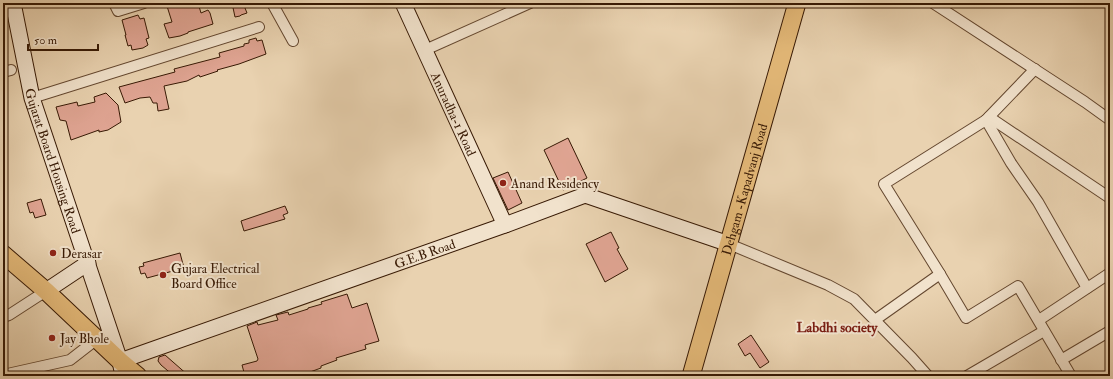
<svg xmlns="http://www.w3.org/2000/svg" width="1113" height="379" viewBox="0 0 1113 379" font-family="'IM FELL Double Pica',serif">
<rect width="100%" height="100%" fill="#e9d2b0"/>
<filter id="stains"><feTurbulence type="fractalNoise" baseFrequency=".005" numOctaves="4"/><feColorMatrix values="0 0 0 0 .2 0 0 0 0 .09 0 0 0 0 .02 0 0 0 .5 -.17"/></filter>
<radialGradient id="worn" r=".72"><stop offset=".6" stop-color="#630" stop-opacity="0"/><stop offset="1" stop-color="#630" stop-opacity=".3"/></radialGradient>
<g fill="#dfa492" stroke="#371904">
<polygon points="166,3 185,3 186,6 198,3 201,13 208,10 210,13 213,24 188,32 188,33 180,36 169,38 164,24 172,22"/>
<polygon points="232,3 251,3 245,8 247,13 241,15 240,16 235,17"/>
<polygon points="138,15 140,19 144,18 149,38 146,39 148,45 143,48 132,50 131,45 128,46 125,35 126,35 122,20"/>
<polygon points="256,38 257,41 262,40 266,54 239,64 217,70 218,71 200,77 199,75 187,81 164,86 169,109 158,111 157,103 153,103 150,97 140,98 125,103 119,87 175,72 174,69 220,57 219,53 244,46 244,44 249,43 249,40"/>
<polygon points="106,93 118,105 121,122 108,130 99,132 99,130 71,140 66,121 60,120 56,107 77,102 78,106 95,102 94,97"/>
<polygon points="568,138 587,178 563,190 544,150"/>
<polygon points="508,172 522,203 508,210 493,178"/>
<polygon points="41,199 46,215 35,218 33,212 30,213 27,203"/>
<polygon points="285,206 288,213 283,215 285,219 244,231 241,221"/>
<polygon points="611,232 619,248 617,249 628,269 605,282 586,244"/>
<polygon points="180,253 184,268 147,278 145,273 141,274 139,267 144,266 143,263"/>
<polygon points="347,294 352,308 367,303 379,341 365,345 366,349 336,358 337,360 321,366 321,368 310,372 286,376 245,376 242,365 257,361 258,359 247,326 257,322 258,325 278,320 276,315 288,312 289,315 308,309 308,308 322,304 321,302"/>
<polygon points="751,335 769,362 760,368 750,353 745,356 738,344"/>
<polygon points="165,355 189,376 174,376 161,365 158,361 159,357"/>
</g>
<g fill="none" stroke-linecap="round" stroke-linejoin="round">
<g stroke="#64472f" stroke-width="12">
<g id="street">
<polyline points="114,3 118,11 144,3"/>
<polyline points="272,3 293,41"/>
<polyline points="933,3 1085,102 1110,120"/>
<polyline points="425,50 530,3"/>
<polyline points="3,72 11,70"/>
<polyline points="32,98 259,27"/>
<polyline points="989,117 1110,198"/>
<polyline points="986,120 1035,69"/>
<polyline points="729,244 828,285 854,299 912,358 928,376"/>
<polyline points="940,274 884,184 986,120 1011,163 1038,202 1087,288"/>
<polyline points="3,317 9,315 46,291"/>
<polyline points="875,320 940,274 966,318 1018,286 1071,376"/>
<polyline points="1039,320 1110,273"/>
<polyline points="1061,360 1110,331"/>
<polyline points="3,375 70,360 97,339"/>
<polyline points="967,376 1044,331"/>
</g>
</g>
<g stroke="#371904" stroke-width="17">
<g id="secondary">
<path id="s1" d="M 13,3 L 32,98 L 120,361 L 123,376"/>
<path id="s2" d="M 403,3 L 505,225"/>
<polyline points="46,291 88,263"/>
<path id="s3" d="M 120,361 L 505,225 L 585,195 L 729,244"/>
</g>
</g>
<g stroke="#371904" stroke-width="19">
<g id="primary">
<polyline points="3,254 46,291 120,361 138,376"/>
<path id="s4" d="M 691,376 L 797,3"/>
</g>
</g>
<use href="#street" stroke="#f1e2cc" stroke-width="10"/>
<use href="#secondary" stroke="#f1e2cc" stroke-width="15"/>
<use href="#primary" stroke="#e4b978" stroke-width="17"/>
</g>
<g fill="#8f2418" stroke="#f1e2cc" stroke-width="1.5">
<circle cx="503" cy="183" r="4"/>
<circle cx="53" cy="253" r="4"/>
<circle cx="163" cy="275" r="4"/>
<circle cx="52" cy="338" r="4"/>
</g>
<g text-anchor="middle" stroke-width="4" stroke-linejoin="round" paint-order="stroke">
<g font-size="13" fill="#371904" stroke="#f1e2cc">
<text dy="5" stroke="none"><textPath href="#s2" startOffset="122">Anuradha-1 Road</textPath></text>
<text dy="5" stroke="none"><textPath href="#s1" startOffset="163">Gujarat Board Housing Road</textPath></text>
<text dy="5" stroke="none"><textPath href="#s4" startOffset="194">Dehgam -Kapadvanj Road</textPath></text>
<text dy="5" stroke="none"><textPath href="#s3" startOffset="323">G.E.B Road</textPath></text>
</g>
<g font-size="13" fill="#371904" stroke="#f1e2cc" text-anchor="start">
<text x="511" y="188">Anand Residency</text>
<text x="61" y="258">Derasar</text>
<text x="171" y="273">Gujara Electrical<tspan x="171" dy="15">Board Office</tspan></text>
<text x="60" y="343">Jay Bhole</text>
</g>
<g font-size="14" font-weight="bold" fill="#7a1f14" stroke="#f1e2cc">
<text x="837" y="332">Labdhi society</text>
</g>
</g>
<rect width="1113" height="379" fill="none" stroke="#e9d2b0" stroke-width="16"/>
<rect x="4" y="4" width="1105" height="371" fill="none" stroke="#371904" stroke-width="2"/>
<rect x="8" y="8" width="1097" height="363" fill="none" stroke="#371904"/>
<path d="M28 44v6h70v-6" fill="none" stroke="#371904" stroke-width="2"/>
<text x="34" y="44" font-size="12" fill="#371904" stroke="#f1e2cc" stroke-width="3" paint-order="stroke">50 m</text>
<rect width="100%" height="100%" filter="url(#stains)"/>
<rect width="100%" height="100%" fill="url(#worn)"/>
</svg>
